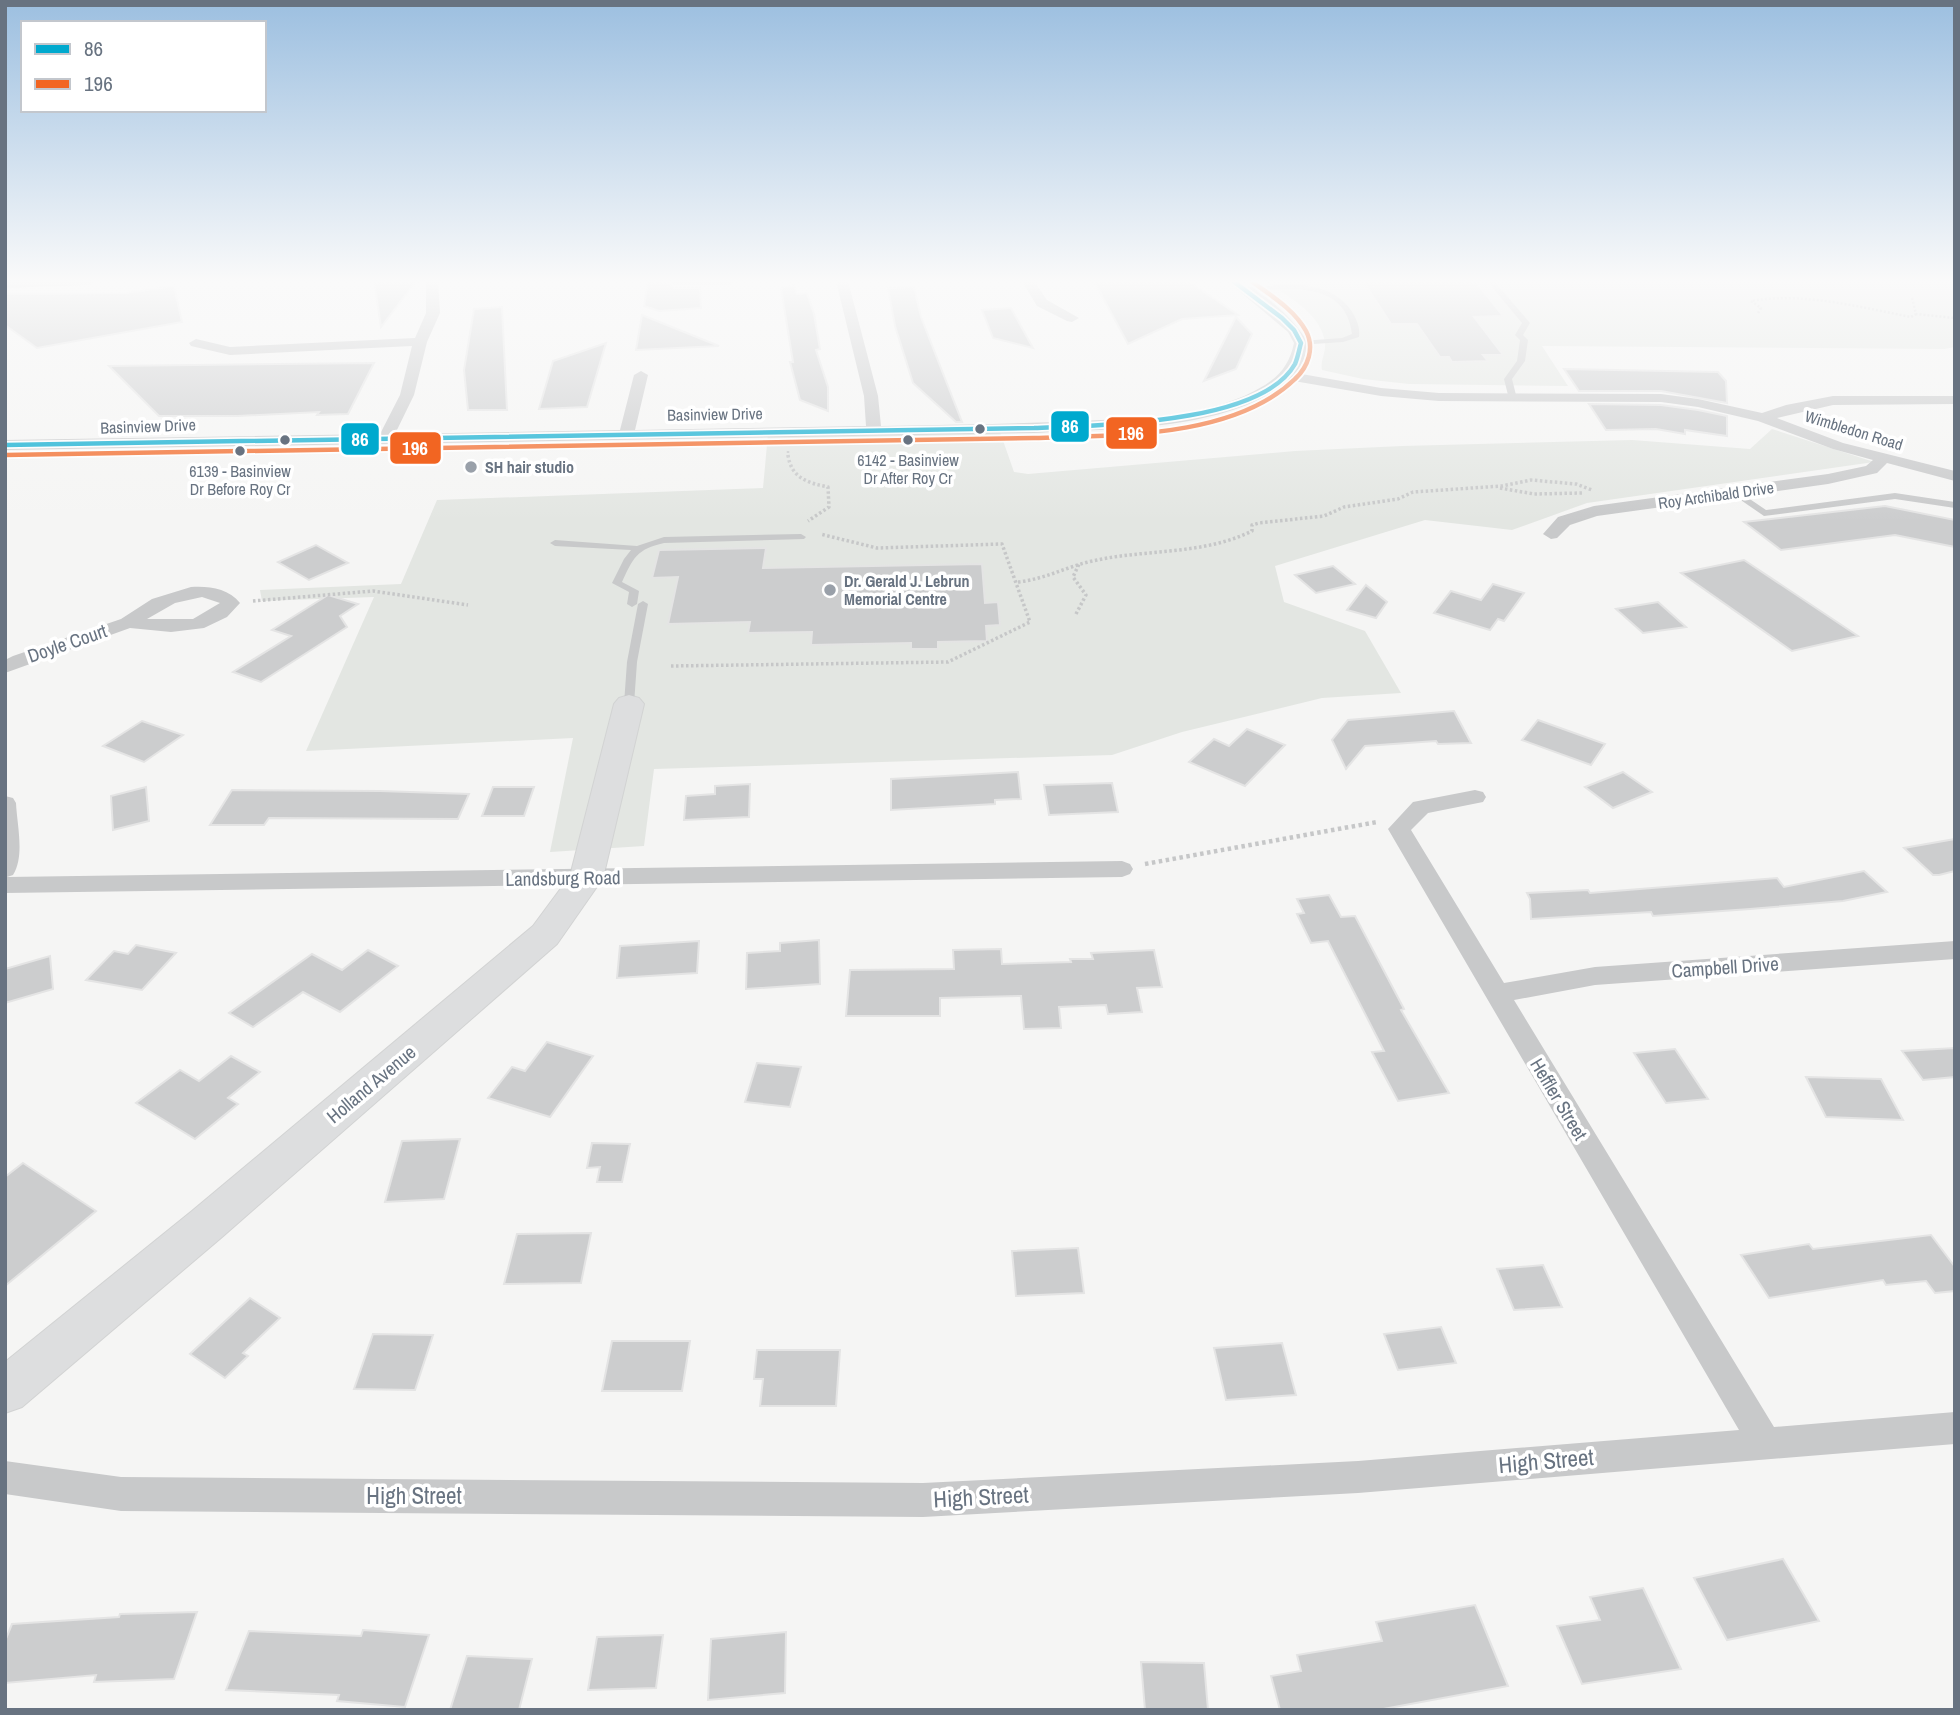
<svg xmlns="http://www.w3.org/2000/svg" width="1960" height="1715" viewBox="0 0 1960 1715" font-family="'Archivo Narrow',sans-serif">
<rect width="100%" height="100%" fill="#f5f5f4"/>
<g fill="#e3e6e2">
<path d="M 1266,281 L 1955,281 L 1955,347 L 1944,349 L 1542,346 L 1568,386 L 1409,384 L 1363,379 L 1322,370 C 1320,361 1326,353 1325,343 C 1322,314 1287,296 1266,281 Z"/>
<polygon points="999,429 1014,472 1028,474 1295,451 1402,446 1632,440 1750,449 1772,429 1874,462 1587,503 1512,530 1425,520 1275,566 1284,602 1365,631 1401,693 1322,698 1182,732 1112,755 654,769 644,846 550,852 573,738 306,751 374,597 262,601 260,590 401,584 437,500 763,488 768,434"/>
</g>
<g fill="#cccdce" stroke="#e4e4e4" stroke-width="2">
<polygon points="374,281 416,281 381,327"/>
<polygon points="648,281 665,281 674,288 700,288 701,308 659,311 644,306"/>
<polygon points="1094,281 1188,281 1238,315 1182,319 1128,344"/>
<polygon points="1363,281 1475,281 1503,316 1474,317 1503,355 1483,355 1488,361 1452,362 1449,357 1440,357 1417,324 1391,324"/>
<polygon points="794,285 797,294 807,293 814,314 820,349 816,350 828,387 828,411 800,400 790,362 793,362 781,288"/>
<polygon points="174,286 182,322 37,348 5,325 5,294 127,293"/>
<polygon points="914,287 921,317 962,422 956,422 913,383 895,326 888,288"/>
<polygon points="502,307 507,410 468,410 464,370 474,309"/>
<polygon points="1011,308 1033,348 993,338 982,310"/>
<polygon points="642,315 719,346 636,350"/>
<polygon points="1236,317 1252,334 1236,369 1204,381"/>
<polygon points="606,343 587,407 539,409 553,361"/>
<polygon points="374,363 348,414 317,415 319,412 238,416 159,416 109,366"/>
<polygon points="1564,369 1718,372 1726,381 1727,403 1661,391 1579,391"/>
<polygon points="1589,404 1661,405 1698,410 1727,416 1727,436 1685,430 1685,434 1656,429 1606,430"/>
<polygon points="1885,506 1955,520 1955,547 1895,535 1781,550 1744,522"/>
<polygon points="316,545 348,563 309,580 278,562"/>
<polygon points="766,548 763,568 982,564 985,603 998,602 1000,625 986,626 987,641 938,642 938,649 911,649 911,643 811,645 812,632 748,633 750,622 668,624 678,577 652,578 659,550"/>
<polygon points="1744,560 1858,636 1792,651 1681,573"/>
<polygon points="1333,566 1355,584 1316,593 1295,575"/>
<polygon points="1493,584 1524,593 1504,621 1498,619 1490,630 1434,613 1451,591 1481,600"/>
<polygon points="1366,585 1387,602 1376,618 1347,610"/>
<polygon points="328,595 358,604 340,616 347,627 261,682 233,672 291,636 272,630"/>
<polygon points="1658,602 1686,627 1643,633 1616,609"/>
<polygon points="1454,711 1471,743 1438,744 1436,741 1365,746 1346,769 1332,740 1348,720"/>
<polygon points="1538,720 1605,744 1591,765 1522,740"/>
<polygon points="142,721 183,735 144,762 103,746"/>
<polygon points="1247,729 1285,745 1245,786 1189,762 1214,739 1229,746"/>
<polygon points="1018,772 1021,799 995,800 995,804 891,810 891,779"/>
<polygon points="1623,772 1652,792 1613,808 1585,787"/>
<polygon points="1112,783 1118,812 1049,815 1044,785"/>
<polygon points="750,784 749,817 684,820 686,796 715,794 715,786"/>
<polygon points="146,787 149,821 113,830 111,796"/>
<polygon points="493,787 534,787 524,816 482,816"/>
<polygon points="232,790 380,791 469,794 458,819 269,818 264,825 210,825"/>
<polygon points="1955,839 1955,871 1939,875 1933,875 1904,848"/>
<polygon points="1864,871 1887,892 1843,901 1750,909 1653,916 1651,912 1531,919 1530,899 1527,893 1588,890 1590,893 1777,878 1784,887"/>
<polygon points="1329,895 1341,917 1355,916 1404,1009 1401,1010 1449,1093 1398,1101 1372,1052 1384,1051 1328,941 1311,943 1297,914 1304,913 1297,899"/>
<polygon points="819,940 820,984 746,989 747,953 780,951 780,943"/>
<polygon points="699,941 697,973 617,978 620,946"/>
<polygon points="136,945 176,953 142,990 86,980 114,951 128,954"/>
<polygon points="1001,949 1002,964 1071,962 1070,959 1093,959 1091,953 1154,950 1162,987 1137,988 1142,1012 1108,1014 1106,1005 1059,1007 1061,1028 1024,1029 1021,996 940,998 940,1016 846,1016 850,970 954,969 953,950"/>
<polygon points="368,950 398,966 340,1012 303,992 253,1027 229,1013 312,954 342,970"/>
<polygon points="50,956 53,989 5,1003 5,969"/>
<polygon points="547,1042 593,1056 550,1117 488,1098 512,1067 525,1071"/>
<polygon points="1955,1048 1955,1077 1923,1080 1902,1051"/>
<polygon points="1675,1049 1708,1099 1666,1103 1634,1053"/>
<polygon points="231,1056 260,1072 228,1098 238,1104 195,1139 136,1103 180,1070 199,1081"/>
<polygon points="757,1063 801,1067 790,1107 745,1102"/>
<polygon points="1806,1077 1881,1079 1903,1120 1826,1117"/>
<polygon points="460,1139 444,1199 385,1202 402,1141"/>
<polygon points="592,1143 630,1144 622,1182 597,1182 600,1167 587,1168"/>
<polygon points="23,1163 96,1211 5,1286 5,1177"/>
<polygon points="591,1233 581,1283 504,1284 517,1234"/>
<polygon points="1931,1235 1955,1267 1955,1291 1935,1293 1926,1281 1886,1285 1883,1280 1769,1298 1741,1255 1809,1244 1813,1249"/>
<polygon points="1078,1248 1084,1293 1016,1296 1012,1251"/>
<polygon points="1543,1265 1562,1307 1514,1310 1497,1269"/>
<polygon points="250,1298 280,1318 243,1353 248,1356 225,1378 190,1354"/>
<polygon points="1441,1327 1456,1363 1398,1370 1384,1334"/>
<polygon points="373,1334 433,1335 415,1390 354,1389"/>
<polygon points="612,1341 690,1341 682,1391 602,1391"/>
<polygon points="1282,1343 1296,1395 1226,1400 1214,1348"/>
<polygon points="757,1350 840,1350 836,1406 760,1406 763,1379 754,1379"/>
<polygon points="1783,1559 1819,1621 1727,1640 1694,1578"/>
<polygon points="1643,1588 1681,1669 1582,1684 1557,1626 1600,1620 1590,1597"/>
<polygon points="1475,1605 1508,1686 1378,1710 1280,1710 1271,1676 1301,1671 1297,1655 1382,1641 1376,1622"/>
<polygon points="197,1612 174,1679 94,1682 96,1675 5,1683 5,1641 12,1624 119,1617 120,1614"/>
<polygon points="363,1630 429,1635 405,1707 337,1701 339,1695 226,1690 249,1631 361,1636"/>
<polygon points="786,1632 785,1693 708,1700 711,1639"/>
<polygon points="663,1635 656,1688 588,1690 597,1637"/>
<polygon points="467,1656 532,1659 519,1710 450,1710"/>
<polygon points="1141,1662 1204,1663 1208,1710 1145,1710"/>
</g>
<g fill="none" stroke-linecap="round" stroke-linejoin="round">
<g stroke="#d2d3d3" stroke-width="2">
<polygon id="secondary" points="629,695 639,698 644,704 603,878 557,944 222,1237 22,1407 5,1413 5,1362 192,1211 533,926 570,876 614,704 619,698"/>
</g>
<g stroke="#c6c7c8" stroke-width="2.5" stroke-dasharray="2 2" stroke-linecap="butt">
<polyline points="1912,298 1916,314 1955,318"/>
<path d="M 1758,313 L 1761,308 L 1751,301 C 1804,292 1859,307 1911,317 L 1916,314"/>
<polyline points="788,451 788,457"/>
</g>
<g stroke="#c6c7c8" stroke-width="3.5" stroke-dasharray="2.5 2.5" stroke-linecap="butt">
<path d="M 788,455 C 791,478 808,483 828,487 L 829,507 L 808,521"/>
<polyline points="1500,488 1534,494 1582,493"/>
<path d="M 1018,582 C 1046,579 1070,565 1097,560 C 1149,549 1203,555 1252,531 L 1252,525 L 1259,523 L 1324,516 L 1344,507 L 1398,499 L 1413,492 L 1502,486 L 1531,480 L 1576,484 L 1592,490"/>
<polyline points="253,601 373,591 468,605"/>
<polyline points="1076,614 1086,595 1073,577 1079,564"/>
<polyline points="671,666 948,662 1030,622 1002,544 877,548 820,534"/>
</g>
<polyline stroke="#c6c7c8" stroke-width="4.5" stroke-dasharray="3.5 3.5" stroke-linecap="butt" points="1145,864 1377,822"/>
<g fill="#c8c9ca" fill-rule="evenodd">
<polygon points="1487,281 1494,281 1530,323 1523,335 1528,340 1525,361 1512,379 1516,395 1512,397 1508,395 1504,379 1517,361 1520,340 1515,335 1522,323"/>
<path d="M 1287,284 C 1314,285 1340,290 1354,315 C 1358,323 1360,329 1359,337 L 1343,342 L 1298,345 L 1297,343 L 1301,341 L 1342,338 L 1352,334 C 1346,279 1285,288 1246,292 L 1243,290 L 1246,288 Z"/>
<polygon points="1735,489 1766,510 1895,493 1955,502 1955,508 1895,499 1764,516 1732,494 1732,490"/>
<path d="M 801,534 L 806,537 L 804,539 L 664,543 C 637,549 633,558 622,582 L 639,591 L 637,604 L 632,607 L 627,604 L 629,592 L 612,583 L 624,559 L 631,550 L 555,546 L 550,543 L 555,540 L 637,546 L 664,537 Z"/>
<polygon points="643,601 648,604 637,662 634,704 629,707 624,704 627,662 638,604"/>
</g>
<g fill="#c8c9ca" fill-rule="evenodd">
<polygon points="5,281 95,281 89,285 5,288"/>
<path d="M 426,281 L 438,281 L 440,313 L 427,342 L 414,395 L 395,434 L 620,430 L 634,375 L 641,371 L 648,375 L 635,430 L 866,426 L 864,396 L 836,281 L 848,281 L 878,396 L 881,426 C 947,425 1013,424 1078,421 C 1139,418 1212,418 1265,385 C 1282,374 1290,362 1294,343 L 1288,332 L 1227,281 C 1255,281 1295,319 1308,343 L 1304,360 L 1296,373 L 1381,388 L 1439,393 L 1661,394 L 1698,399 L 1762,413 L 1786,405 L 1833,396 L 1955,396 L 1955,404 L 1833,405 L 1777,418 L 1843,443 L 1955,471 L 1955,481 L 1887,463 L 1877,473 L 1828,484 L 1597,516 L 1570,525 L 1557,538 L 1551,539 L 1543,534 L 1558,517 L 1594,506 L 1828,474 L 1866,466 L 1873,460 L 1833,449 L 1758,421 L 1698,407 L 1661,402 L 1439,401 L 1381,396 L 1288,380 C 1229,432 1110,428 1034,433 L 5,450 L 5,440 L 380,434 L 400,395 L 412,346 L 230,355 L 191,346 L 189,343 L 196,339 L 230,347 L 415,338 L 426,313 Z"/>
<polygon points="668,281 736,281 730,285 674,285"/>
<polygon points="1022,281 1034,281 1047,300 1079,318 1072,322 1067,321 1037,306"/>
<path d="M 191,587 C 209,586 228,588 240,603 L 227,617 L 204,628 L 171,632 L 130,628 L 5,673 L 5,660 L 13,656 L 121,619 L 152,599 ZM 202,597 L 220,603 L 193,619 L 147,619 L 175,603 Z"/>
<polygon points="1475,790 1483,792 1486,797 1483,802 1428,813 1411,830 1504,983 1595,967 1955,941 1955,959 1595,985 1514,1000 1774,1427 1955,1412 1955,1444 1358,1493 923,1517 121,1511 5,1494 5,1461 121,1477 923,1483 1358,1461 1739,1430 1388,829 1413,802"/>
<path d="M 5,796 L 13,798 L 16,803 C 17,825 25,856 13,875 L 7,877 L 1122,861 L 1130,864 L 1133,869 L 1130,874 L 1122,877 L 5,893 Z"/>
</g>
<use href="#secondary" fill="#dddedf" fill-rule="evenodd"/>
<g stroke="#fff" stroke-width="8">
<path id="bus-1" d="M 5,445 L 1034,428 C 1096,425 1261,425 1295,364 C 1298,357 1299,350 1301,343 L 1294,330 L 1282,318 L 1233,281"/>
</g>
<g stroke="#fff" stroke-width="8">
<path id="bus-2" d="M 5,455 L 1034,438 C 1115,435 1233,439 1295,379 C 1308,367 1315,348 1306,331 C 1294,309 1270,295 1251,281"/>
</g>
<use href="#bus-1" stroke="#00a9ce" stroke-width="4.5"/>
<use href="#bus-2" stroke="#f26522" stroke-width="4.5"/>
</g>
<linearGradient id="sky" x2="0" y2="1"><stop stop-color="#9cbfe0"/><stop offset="0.54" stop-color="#fafafa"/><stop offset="1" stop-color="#fafafa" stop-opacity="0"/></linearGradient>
<rect width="1960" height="521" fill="url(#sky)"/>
<g fill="#687381" stroke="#fff" stroke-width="2.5">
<circle cx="980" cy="429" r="6"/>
<circle cx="285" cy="440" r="6"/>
<circle cx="908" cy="440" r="6"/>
<circle cx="240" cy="451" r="6"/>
</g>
<g fill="#99a0a9" stroke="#fff" stroke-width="2.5">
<circle cx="471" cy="467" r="7"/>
<circle cx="830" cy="590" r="7"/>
</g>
<g text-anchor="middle" stroke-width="7" stroke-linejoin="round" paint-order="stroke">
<g font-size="16" fill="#687381" stroke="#fff">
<text transform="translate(715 414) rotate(-1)" y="6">Basinview Drive</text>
<text transform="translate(148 426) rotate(-2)" y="6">Basinview Drive</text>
<text transform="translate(1854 430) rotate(17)" y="6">Wimbledon Road</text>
<text transform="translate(1716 495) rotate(-8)" y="6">Roy Archibald Drive</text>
</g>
<g font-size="16" fill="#687381" stroke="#fff">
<text x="908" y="466">6142 - Basinview<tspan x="908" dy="18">Dr After Roy Cr</tspan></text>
<text x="240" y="477">6139 - Basinview<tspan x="240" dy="18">Dr Before Roy Cr</tspan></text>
</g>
<g font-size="16" font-weight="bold" fill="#687381" stroke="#fff" text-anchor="start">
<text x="485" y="473">SH hair studio</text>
<text x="844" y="587">Dr. Gerald J. Lebrun<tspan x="844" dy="18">Memorial Centre</tspan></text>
</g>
<g font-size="19" fill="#687381" stroke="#fff">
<text transform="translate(67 643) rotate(-19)" y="7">Doyle Court</text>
<text transform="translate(563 878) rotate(-1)" y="7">Landsburg Road</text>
<text transform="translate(1725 967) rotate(-4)" y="7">Campbell Drive</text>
<text transform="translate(371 1084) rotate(-40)" y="7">Holland Avenue</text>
<text transform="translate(1559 1099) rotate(59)" y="7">Heffler Street</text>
</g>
<g font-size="23" fill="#687381" stroke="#fff">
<text transform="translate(1546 1461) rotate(-5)" y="8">High Street</text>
<text x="414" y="1504">High Street</text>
<text transform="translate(981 1497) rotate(-3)" y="8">High Street</text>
</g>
</g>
<g stroke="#fff" stroke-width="2.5">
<rect x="1050" y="410" width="40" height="33" rx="7" fill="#00a9ce"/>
<rect x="1105" y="416" width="53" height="34" rx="7" fill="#f26522"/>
<rect x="340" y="422" width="40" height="34" rx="7" fill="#00a9ce"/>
<rect x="389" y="431" width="53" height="34" rx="7" fill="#f26522"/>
</g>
<g font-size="19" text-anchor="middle" font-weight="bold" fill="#fff">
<text x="1070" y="433">86</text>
<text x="1131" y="440">196</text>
<text x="360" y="446">86</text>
<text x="415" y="455">196</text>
</g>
<rect width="1960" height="1715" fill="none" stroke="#687381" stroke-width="14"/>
<rect x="21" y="21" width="245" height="91" fill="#ffffff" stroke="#c3c7cd" stroke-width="2"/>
<rect x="35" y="44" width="35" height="10" fill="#00a9ce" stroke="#c3c7cd" stroke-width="2"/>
<text x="84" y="56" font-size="21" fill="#687381">86</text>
<rect x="35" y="79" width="35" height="10" fill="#f26522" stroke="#c3c7cd" stroke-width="2"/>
<text x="84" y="91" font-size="21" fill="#687381">196</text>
</svg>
